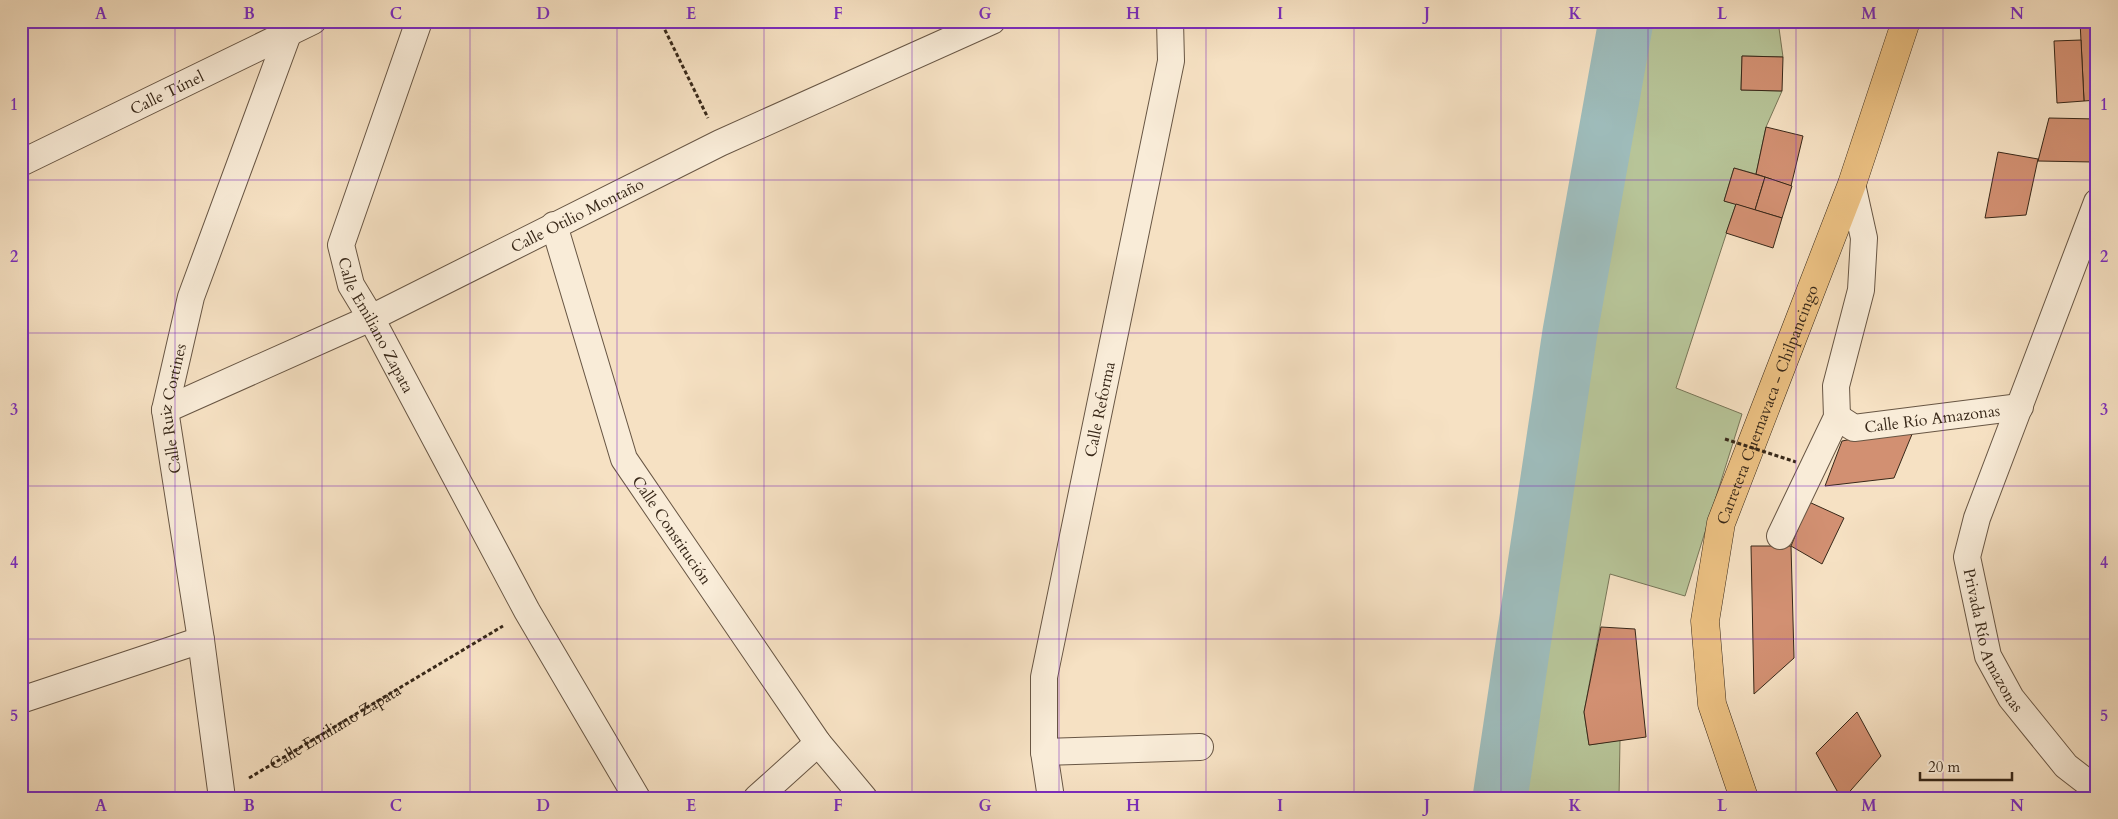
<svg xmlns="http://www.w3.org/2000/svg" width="2118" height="819" viewBox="0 0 2118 819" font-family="Cardo,serif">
<rect width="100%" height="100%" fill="#f6e1c3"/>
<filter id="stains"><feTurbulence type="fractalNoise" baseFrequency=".004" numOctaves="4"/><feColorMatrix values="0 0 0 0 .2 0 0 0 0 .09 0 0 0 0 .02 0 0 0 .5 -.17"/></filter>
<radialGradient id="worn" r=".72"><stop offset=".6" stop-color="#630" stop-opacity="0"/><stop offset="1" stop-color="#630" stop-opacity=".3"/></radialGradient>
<polygon fill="#b7c498" stroke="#787658" points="1643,21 1778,21 1783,57 1742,56 1741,90 1782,91 1766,127 1756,174 1734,168 1724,201 1736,204 1676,388 1742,414 1685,596 1610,574 1584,712 1589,745 1620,740 1619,798 1490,798 1583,380 1605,225"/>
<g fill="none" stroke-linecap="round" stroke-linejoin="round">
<polyline stroke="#9ebcbb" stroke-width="55" points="1500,798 1570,332 1626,21"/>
</g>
<g fill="#d29072" stroke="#382819">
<polygon points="2080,21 2097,21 2097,100 2084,101"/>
<polygon points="2081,40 2084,101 2057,103 2054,41"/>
<polygon points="1742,56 1783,57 1782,91 1741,90"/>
<polygon points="2049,118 2097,119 2097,148 2093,162 2038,161"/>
<polygon points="1766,127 1803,136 1791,186 1756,174"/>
<polygon points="1998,152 2038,159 2026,215 1985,218"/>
<polygon points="1734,168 1765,177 1755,210 1724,201"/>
<polygon points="1765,177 1792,186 1782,218 1755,210"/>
<polygon points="1736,204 1782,218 1773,248 1726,233"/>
<polygon points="1915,427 1894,478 1825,486 1842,441"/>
<polygon points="1809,502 1844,518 1822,564 1791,546"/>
<polygon points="1751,546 1791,546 1794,658 1754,694"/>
<polygon points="1601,627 1635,629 1646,737 1589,745 1584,712"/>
<polygon points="1857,712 1881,756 1844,798 1841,798 1816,753"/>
</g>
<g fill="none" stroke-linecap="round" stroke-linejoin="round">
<g stroke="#685644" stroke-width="28">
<g id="minor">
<path id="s2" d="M 419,21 L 341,245 L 351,285 L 371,318 L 527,611 L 637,798"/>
<path id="s3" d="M 21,163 L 313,21"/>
<path id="s4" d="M 2097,202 L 1977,518 L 1967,557 L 1988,656 L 2011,698 L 2066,766 L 2097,790"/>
<path id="s5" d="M 554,225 L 624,459 L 818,743 L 864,798"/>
<path id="s6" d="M 165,410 L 371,318 L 720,143 L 992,21"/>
<path id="s7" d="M 1837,417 L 1854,428 L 2020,407"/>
<polyline points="1780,536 1837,417 1836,386 1861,290 1864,238 1852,184"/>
<polyline points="21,700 201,640"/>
<polyline points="1044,752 1200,747"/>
<path id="s8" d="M 222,798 L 201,640 L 165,410 L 191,297 L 288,34"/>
<polyline points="757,798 818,743"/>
<path id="s9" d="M 1051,798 L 1044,752 L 1044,677 L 1171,61 L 1170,21"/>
</g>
</g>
<g stroke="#382819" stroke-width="29">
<g id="primary">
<path id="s10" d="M 1744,798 L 1712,704 L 1705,621 L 1721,523 L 1852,184 L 1906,21"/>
</g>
</g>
<g stroke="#382819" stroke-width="3" stroke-dasharray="4 2.5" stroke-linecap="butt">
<polyline points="662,24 708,118"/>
<path id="s1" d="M 249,778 L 503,626"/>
</g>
<use href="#minor" stroke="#f9ecd8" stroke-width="26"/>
<use href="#primary" stroke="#ebc082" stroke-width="28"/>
<polyline stroke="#382819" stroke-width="3" stroke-dasharray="4 2.5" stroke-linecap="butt" points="1725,439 1796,462"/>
</g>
<path fill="none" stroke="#7b2cbf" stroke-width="1" stroke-opacity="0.55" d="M 175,21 L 175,798M 322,21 L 322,798M 470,21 L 470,798M 617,21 L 617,798M 764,21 L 764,798M 912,21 L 912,798M 1059,21 L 1059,798M 1206,21 L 1206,798M 1354,21 L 1354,798M 1501,21 L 1501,798M 1648,21 L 1648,798M 1796,21 L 1796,798M 1943,21 L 1943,798M 21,180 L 2097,180M 21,333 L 2097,333M 21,486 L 2097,486M 21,639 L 2097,639"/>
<g text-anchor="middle" stroke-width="4.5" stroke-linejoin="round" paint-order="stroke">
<g font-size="16" fill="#382819" stroke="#f9ecd8">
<text dy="6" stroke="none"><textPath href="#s3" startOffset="162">Calle Túnel</textPath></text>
<text dy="6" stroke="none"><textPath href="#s6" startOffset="456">Calle Otilio Montaño</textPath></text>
<text dy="6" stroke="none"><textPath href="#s2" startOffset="325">Calle Emiliano Zapata</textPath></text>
<text dy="6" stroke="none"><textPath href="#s10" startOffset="409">Carretera Cuernavaca - Chilpancingo</textPath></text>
<text dy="6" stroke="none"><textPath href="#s8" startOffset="394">Calle Ruiz Cortines</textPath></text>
<text dy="6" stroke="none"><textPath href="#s9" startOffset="395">Calle Reforma</textPath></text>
<text dy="6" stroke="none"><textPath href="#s7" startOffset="99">Calle Río Amazonas</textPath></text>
<text dy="6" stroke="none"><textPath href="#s5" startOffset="330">Calle Constitución</textPath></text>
<text dy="6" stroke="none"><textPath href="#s4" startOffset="466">Privada Río Amazonas</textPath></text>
<text dy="6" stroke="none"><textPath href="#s1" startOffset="100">Calle Emiliano Zapata</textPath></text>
</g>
</g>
<rect width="2118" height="819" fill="none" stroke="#f6e1c3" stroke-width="55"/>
<path d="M1920 772v8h92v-8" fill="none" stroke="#382819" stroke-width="2.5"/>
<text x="1928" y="772" font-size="15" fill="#382819" stroke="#f9ecd8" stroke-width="4" paint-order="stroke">20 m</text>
<rect x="28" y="28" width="2062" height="764" fill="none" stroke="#7b2cbf" stroke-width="2"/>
<g font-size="16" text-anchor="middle" font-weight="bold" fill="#7b2cbf">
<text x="101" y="19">A</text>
<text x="249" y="19">B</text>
<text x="396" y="19">C</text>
<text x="543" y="19">D</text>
<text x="691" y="19">E</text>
<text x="838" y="19">F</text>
<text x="985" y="19">G</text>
<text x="1133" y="19">H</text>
<text x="1280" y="19">I</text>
<text x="1427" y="19">J</text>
<text x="1575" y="19">K</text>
<text x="1722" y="19">L</text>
<text x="1869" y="19">M</text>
<text x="2017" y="19">N</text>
<text x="14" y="110">1</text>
<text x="2104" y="110">1</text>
<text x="14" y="262">2</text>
<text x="2104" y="262">2</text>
<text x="14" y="415">3</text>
<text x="2104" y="415">3</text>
<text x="14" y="568">4</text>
<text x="2104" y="568">4</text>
<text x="14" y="721">5</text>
<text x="2104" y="721">5</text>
<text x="101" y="811">A</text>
<text x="249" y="811">B</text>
<text x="396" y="811">C</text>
<text x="543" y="811">D</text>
<text x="691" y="811">E</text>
<text x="838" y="811">F</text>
<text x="985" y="811">G</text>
<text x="1133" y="811">H</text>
<text x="1280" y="811">I</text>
<text x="1427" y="811">J</text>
<text x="1575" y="811">K</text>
<text x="1722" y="811">L</text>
<text x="1869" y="811">M</text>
<text x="2017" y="811">N</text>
</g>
<rect width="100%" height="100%" filter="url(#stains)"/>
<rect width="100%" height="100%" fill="url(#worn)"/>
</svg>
